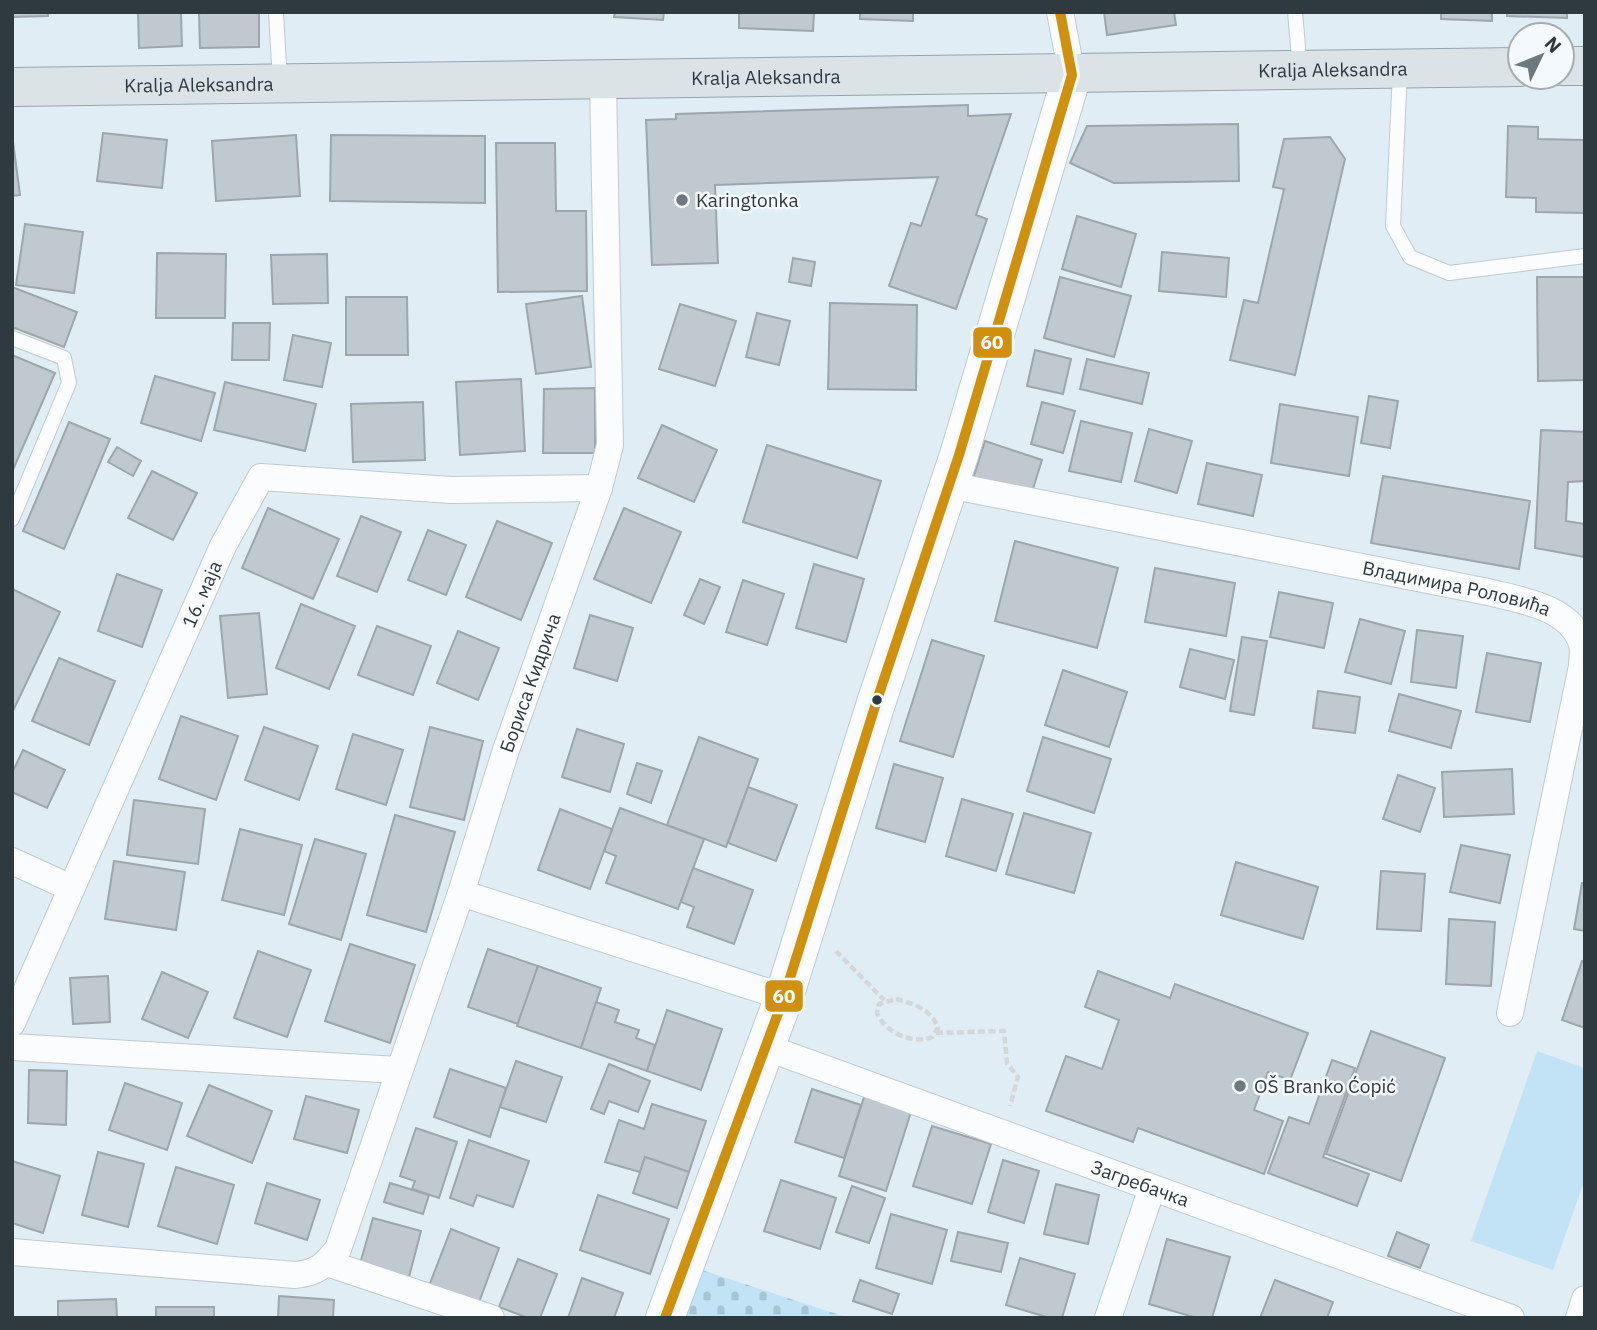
<svg xmlns="http://www.w3.org/2000/svg" width="1597" height="1330" viewBox="0 0 1597 1330" font-family="'IBM Plex Sans',sans-serif">
<defs>
<pattern id="cemetery-stones" width="16" height="16" patternUnits="userSpaceOnUse" patternTransform="scale(1.75)"><rect width="16" height="16" fill="#c1e3f5"/><path d="M2 7V4a2 2 0 0 1 4 0v3zM10 15v-3a2 2 0 0 1 4 0v3z" fill="#a6c4d3"/></pattern>
</defs>
<rect width="100%" height="100%" fill="#e1edf4"/>
<polygon fill="#c1e3f5" points="1537,1051 1585,1068 1585,1179 1553,1270 1471,1241"/>
<polygon fill="url(#cemetery-stones)" points="702,1270 849,1318 685,1318"/>
<g fill="#bfc9cf" stroke="#9ca6ab" stroke-width="2">
<polygon points="12,12 48,12 48,16 12,17"/>
<polygon points="138,12 181,12 182,46 139,48"/>
<polygon points="199,12 259,12 259,47 200,48"/>
<polygon points="615,12 664,12 663,20 614,17"/>
<polygon points="739,12 814,12 813,31 739,28"/>
<polygon points="860,12 913,12 913,21 860,19"/>
<polygon points="1104,12 1174,12 1176,25 1107,35"/>
<polygon points="1441,12 1492,12 1492,21 1441,19"/>
<polygon points="1507,12 1567,12 1567,18 1507,16"/>
<polygon points="968,105 968,116 1011,114 976,215 987,219 956,309 889,286 911,223 921,226 938,177 715,185 718,263 652,265 646,120 676,119 676,114"/>
<polygon points="1238,124 1239,181 1114,183 1070,163 1087,126"/>
<polygon points="1508,126 1538,127 1538,139 1585,140 1585,213 1536,212 1536,198 1506,197"/>
<polygon points="103,133 167,140 162,188 97,181"/>
<polygon points="12,134 20,195 12,196"/>
<polygon points="296,135 300,196 216,201 212,141"/>
<polygon points="331,135 485,136 485,203 330,201"/>
<polygon points="1330,137 1345,159 1295,375 1230,360 1244,300 1258,303 1284,189 1273,187 1284,139"/>
<polygon points="496,143 555,143 556,211 586,211 587,291 498,292"/>
<polygon points="1077,216 1136,234 1121,287 1062,269"/>
<polygon points="25,224 83,232 74,293 16,285"/>
<polygon points="1162,252 1229,258 1226,297 1159,291"/>
<polygon points="157,253 226,254 225,318 156,318"/>
<polygon points="327,254 328,303 273,304 271,255"/>
<polygon points="793,258 815,262 811,286 789,282"/>
<polygon points="1060,277 1131,296 1114,357 1044,338"/>
<polygon points="1537,277 1585,277 1585,380 1538,381"/>
<polygon points="12,287 77,312 64,347 12,327"/>
<polygon points="582,296 591,367 536,374 526,304"/>
<polygon points="346,297 407,297 408,355 346,355"/>
<polygon points="830,303 917,305 916,390 828,389"/>
<polygon points="680,304 736,321 715,386 659,369"/>
<polygon points="757,313 790,321 779,365 746,357"/>
<polygon points="233,323 270,323 269,360 232,360"/>
<polygon points="293,335 331,343 322,387 284,380"/>
<polygon points="1035,350 1071,359 1063,394 1027,386"/>
<polygon points="12,355 55,373 12,472"/>
<polygon points="1087,359 1149,373 1142,404 1080,389"/>
<polygon points="155,376 215,393 201,441 141,423"/>
<polygon points="521,379 525,451 460,455 456,382"/>
<polygon points="225,382 316,404 305,451 214,430"/>
<polygon points="595,388 595,453 543,453 544,389"/>
<polygon points="1369,396 1398,401 1390,448 1361,443"/>
<polygon points="423,402 425,460 353,462 351,404"/>
<polygon points="1042,402 1075,411 1063,453 1031,444"/>
<polygon points="1280,404 1358,417 1349,476 1271,463"/>
<polygon points="1081,421 1132,433 1121,482 1069,471"/>
<polygon points="69,422 110,439 64,549 23,531"/>
<polygon points="662,425 717,450 694,502 638,478"/>
<polygon points="1149,429 1192,441 1177,493 1135,481"/>
<polygon points="1541,430 1585,432 1585,481 1568,482 1566,521 1585,524 1585,557 1535,548"/>
<polygon points="985,441 1042,460 1030,498 973,479"/>
<polygon points="767,445 881,481 857,558 743,522"/>
<polygon points="117,447 141,461 133,476 108,462"/>
<polygon points="1207,463 1262,475 1253,516 1198,504"/>
<polygon points="152,471 197,493 173,540 128,518"/>
<polygon points="1383,476 1530,501 1519,569 1371,543"/>
<polygon points="268,508 339,539 313,599 242,568"/>
<polygon points="624,508 681,532 651,603 594,579"/>
<polygon points="361,516 401,532 377,592 337,576"/>
<polygon points="497,521 552,543 521,620 466,597"/>
<polygon points="428,530 466,545 446,595 408,580"/>
<polygon points="1015,541 1118,568 1097,648 995,621"/>
<polygon points="814,564 864,579 846,642 796,628"/>
<polygon points="1155,568 1235,583 1226,636 1145,622"/>
<polygon points="117,574 162,590 142,647 98,631"/>
<polygon points="700,579 720,587 704,624 684,615"/>
<polygon points="743,580 784,594 767,645 726,632"/>
<polygon points="12,589 60,612 12,713"/>
<polygon points="1279,592 1333,603 1324,648 1270,637"/>
<polygon points="301,604 355,626 329,689 276,668"/>
<polygon points="259,613 267,694 228,698 220,616"/>
<polygon points="590,615 633,628 617,681 574,668"/>
<polygon points="1360,619 1405,631 1391,684 1345,672"/>
<polygon points="377,626 431,646 413,695 358,675"/>
<polygon points="1417,630 1463,636 1456,688 1411,682"/>
<polygon points="458,631 499,648 478,700 437,683"/>
<polygon points="1242,637 1267,641 1254,715 1230,711"/>
<polygon points="932,640 984,656 953,757 900,741"/>
<polygon points="1190,649 1234,660 1225,699 1180,687"/>
<polygon points="1487,653 1541,663 1530,722 1476,712"/>
<polygon points="59,658 115,681 89,745 32,721"/>
<polygon points="1063,670 1127,692 1109,747 1045,725"/>
<polygon points="1318,691 1360,697 1355,733 1313,728"/>
<polygon points="1399,694 1461,711 1451,748 1389,731"/>
<polygon points="181,716 238,736 216,800 159,779"/>
<polygon points="264,727 318,746 299,800 245,780"/>
<polygon points="430,727 483,741 464,820 410,807"/>
<polygon points="577,729 624,744 610,792 562,777"/>
<polygon points="353,734 403,750 386,805 336,789"/>
<polygon points="699,737 758,759 726,847 667,825"/>
<polygon points="1043,737 1111,759 1094,813 1027,791"/>
<polygon points="23,750 65,770 47,808 12,792 12,773"/>
<polygon points="637,763 662,771 651,803 627,794"/>
<polygon points="894,764 943,778 925,842 876,828"/>
<polygon points="1512,769 1514,814 1444,817 1442,772"/>
<polygon points="1398,775 1435,788 1420,832 1383,819"/>
<polygon points="748,787 797,805 776,861 728,843"/>
<polygon points="962,799 1013,814 996,871 946,856"/>
<polygon points="134,800 205,809 198,864 127,855"/>
<polygon points="620,808 704,839 678,909 606,883 616,856 604,851"/>
<polygon points="560,809 612,829 590,889 538,870"/>
<polygon points="1024,813 1091,833 1074,893 1006,874"/>
<polygon points="395,815 455,832 426,932 367,915"/>
<polygon points="240,829 302,845 284,915 222,900"/>
<polygon points="315,839 366,854 341,940 289,924"/>
<polygon points="1461,845 1510,855 1500,903 1450,892"/>
<polygon points="114,861 185,872 176,930 105,919"/>
<polygon points="1236,862 1318,887 1303,939 1221,915"/>
<polygon points="693,868 753,890 734,944 687,927 694,907 681,902"/>
<polygon points="1381,871 1425,874 1421,931 1377,929"/>
<polygon points="1582,883 1585,883 1585,931 1574,929"/>
<polygon points="1449,919 1495,922 1491,986 1446,984"/>
<polygon points="350,944 415,965 390,1043 325,1021"/>
<polygon points="488,949 538,966 518,1024 468,1007"/>
<polygon points="258,951 311,970 287,1037 234,1018"/>
<polygon points="1582,961 1585,962 1585,1028 1562,1020"/>
<polygon points="538,966 601,988 581,1048 517,1026"/>
<polygon points="1098,971 1170,998 1175,984 1308,1033 1290,1080 1268,1072 1254,1110 1283,1121 1264,1174 1138,1128 1133,1142 1046,1111 1066,1056 1102,1069 1119,1020 1085,1007"/>
<polygon points="162,972 208,992 188,1038 142,1019"/>
<polygon points="108,976 110,1022 73,1024 70,978"/>
<polygon points="596,1002 619,1010 615,1022 639,1030 636,1038 655,1045 647,1071 581,1048"/>
<polygon points="667,1010 722,1029 701,1090 647,1071"/>
<polygon points="1371,1031 1445,1058 1401,1181 1326,1154"/>
<polygon points="1332,1060 1355,1068 1323,1157 1369,1174 1357,1206 1268,1173 1289,1117 1309,1124"/>
<polygon points="516,1061 562,1077 546,1122 500,1107"/>
<polygon points="609,1064 650,1081 638,1112 609,1101 604,1114 591,1109"/>
<polygon points="450,1069 506,1088 490,1137 434,1117"/>
<polygon points="29,1070 67,1071 66,1125 28,1123"/>
<polygon points="125,1083 182,1103 167,1150 109,1130"/>
<polygon points="209,1085 272,1111 252,1163 187,1136"/>
<polygon points="812,1089 861,1105 844,1158 795,1142"/>
<polygon points="865,1094 912,1109 886,1191 839,1176"/>
<polygon points="306,1096 359,1110 347,1153 294,1139"/>
<polygon points="652,1104 706,1121 689,1172 645,1157 640,1172 605,1162 619,1120 644,1129"/>
<polygon points="932,1126 991,1144 972,1204 913,1186"/>
<polygon points="416,1128 457,1142 439,1198 412,1189 415,1181 400,1176"/>
<polygon points="469,1140 529,1161 513,1207 477,1195 473,1206 450,1198"/>
<polygon points="98,1152 144,1164 128,1227 82,1215"/>
<polygon points="645,1157 689,1172 677,1208 633,1193"/>
<polygon points="1003,1160 1039,1171 1024,1223 988,1212"/>
<polygon points="12,1161 60,1176 43,1233 12,1223"/>
<polygon points="176,1167 234,1185 217,1244 158,1226"/>
<polygon points="781,1180 836,1198 820,1249 764,1231"/>
<polygon points="267,1183 320,1200 307,1240 255,1223"/>
<polygon points="390,1183 429,1195 423,1214 384,1202"/>
<polygon points="1056,1184 1099,1195 1088,1244 1044,1234"/>
<polygon points="852,1186 885,1198 869,1243 836,1232"/>
<polygon points="598,1195 669,1219 650,1274 580,1250"/>
<polygon points="891,1214 947,1230 932,1284 876,1268"/>
<polygon points="373,1218 421,1231 409,1277 360,1264"/>
<polygon points="451,1229 499,1248 478,1305 429,1286"/>
<polygon points="958,1232 1008,1243 1001,1272 951,1261"/>
<polygon points="1397,1232 1429,1245 1420,1268 1388,1256"/>
<polygon points="1167,1239 1230,1257 1212,1318 1197,1318 1149,1304"/>
<polygon points="1020,1258 1075,1274 1062,1318 1050,1318 1006,1305"/>
<polygon points="518,1259 557,1274 540,1318 528,1318 499,1307"/>
<polygon points="582,1278 623,1293 614,1318 568,1318"/>
<polygon points="860,1280 899,1294 892,1314 853,1301"/>
<polygon points="1275,1280 1333,1302 1327,1318 1260,1318"/>
<polygon points="279,1296 334,1300 333,1318 278,1318"/>
<polygon points="116,1299 117,1318 58,1318 58,1301"/>
<rect x="156" y="1307" width="58" height="11"/>
</g>
<g fill="none" stroke-linecap="round" stroke-linejoin="round">
<g stroke="#bfcad0" stroke-width="16">
<g id="lane">
<polyline points="276,12 280,82"/>
<polyline points="1295,12 1300,69"/>
<polyline points="1400,70 1393,226 1410,257 1449,273 1585,256"/>
<polyline points="12,338 64,358 69,383 12,519"/>
</g>
</g>
<g stroke="#bfcad0" stroke-width="28">
<g id="street">
<polyline points="1060,12 1072,75"/>
<path id="s1" d="M 949,485 L 1488,592 C 1519,600 1570,606 1582,644 C 1584,650 1582,660 1582,666 L 1510,1013"/>
<polyline points="12,861 71,888"/>
<polyline points="461,893 784,997"/>
<path id="s2" d="M 12,1023 L 223,546 L 261,477 L 451,490 L 599,488"/>
<polyline points="12,1047 398,1070"/>
<path id="s3" d="M 768,1048 L 1511,1318"/>
<path id="s4" d="M 12,1252 L 295,1275 C 316,1273 325,1266 338,1249 L 461,893 L 506,750 L 599,488 L 610,445 L 603,81"/>
<polyline points="327,1263 491,1318"/>
<polyline points="1108,1318 1152,1188"/>
<polyline points="1579,1318 1585,1299"/>
</g>
</g>
<g stroke="#bfcad0" stroke-width="40">
<polyline id="secondary" points="665,1318 784,997 877,700 959,455 1072,75"/>
</g>
<g stroke="#93a4ad" stroke-width="40">
<g id="primary">
<polyline points="1562,66 1585,66"/>
<path id="s5" d="M 12,87 L 1520,67"/>
</g>
</g>
<g stroke="#d3d7d9" stroke-width="4.5" stroke-dasharray="7 3.5" stroke-linecap="butt">
<polyline points="836,951 884,1000"/>
<path d="M 896,999 C 913,1003 932,1010 938,1028 L 932,1037 C 913,1045 884,1032 877,1013 L 879,1004 Z"/>
<polyline points="936,1033 1004,1031 1007,1063 1018,1077 1010,1106"/>
</g>
<use href="#lane" stroke="#fafcfd" stroke-width="14"/>
<use href="#street" stroke="#fafcfd" stroke-width="26"/>
<use href="#secondary" stroke="#fafcfd" stroke-width="38"/>
<use href="#primary" stroke="#dbe3e7" stroke-width="38"/>
<g stroke="#f4f9fd" stroke-width="16">
<polyline id="bus-1" points="665,1318 784,997 877,700 959,455 1072,75 1060,12"/>
</g>
<use href="#bus-1" stroke="#cf900d" stroke-width="10"/>
</g>
<g fill="#6d797f" stroke="#f4f9fd" stroke-width="2.5">
<circle cx="682" cy="200" r="7"/>
<circle cx="1240" cy="1086" r="7"/>
</g>
<circle fill="#2f3a40" stroke="#f4f9fd" stroke-width="2.5" cx="877" cy="700" r="6"/>
<g text-anchor="middle" stroke-width="5" stroke-linejoin="round" paint-order="stroke">
<g font-size="19" fill="#2f3a40" stroke="#f4f9fd">
<text dy="7" stroke="none"><textPath href="#s5" startOffset="1321">Kralja Aleksandra</textPath></text>
<text dy="7" stroke="none"><textPath href="#s5" startOffset="754">Kralja Aleksandra</textPath></text>
<text dy="7" stroke="none"><textPath href="#s5" startOffset="187">Kralja Aleksandra</textPath></text>
<text dy="7" stroke="none"><textPath href="#s1" startOffset="518">Владимира Роловића</textPath></text>
<text dy="7" stroke="none"><textPath href="#s2" startOffset="469">16. маја</textPath></text>
<text dy="7" stroke="none"><textPath href="#s4" startOffset="934">Бориса Kидрича</textPath></text>
<text dy="7" stroke="none"><textPath href="#s3" startOffset="396">Загребачка</textPath></text>
</g>
<g font-size="19" fill="#2f3a40" stroke="#f4f9fd" text-anchor="start">
<text x="696" y="207">Karingtonka</text>
<text x="1254" y="1093">OŠ Branko Ćopić</text>
</g>
</g>
<g stroke="#f4f9fd" stroke-width="2.5">
<rect x="972" y="326" width="41" height="33" rx="7" fill="#cf900d"/>
<rect x="764" y="979" width="40" height="34" rx="7" fill="#cf900d"/>
</g>
<g font-size="19" text-anchor="middle" font-weight="bold" fill="#fff">
<text x="992" y="349">60</text>
<text x="784" y="1003">60</text>
</g>
<rect width="1597" height="1330" fill="none" stroke="#2f3a40" stroke-width="28"/>
<g transform="translate(1541 56) rotate(47)"><circle r="33" fill="#f4f9fd" stroke="#a5adb1" stroke-width="2"/>
<path d="M0-5L12 26L0 18L-12 26Z" fill="#6d797f"/>
<text y="-10" font-size="19" font-weight="bold" text-anchor="middle" fill="#2f3a40">N</text>
</g>
</svg>
